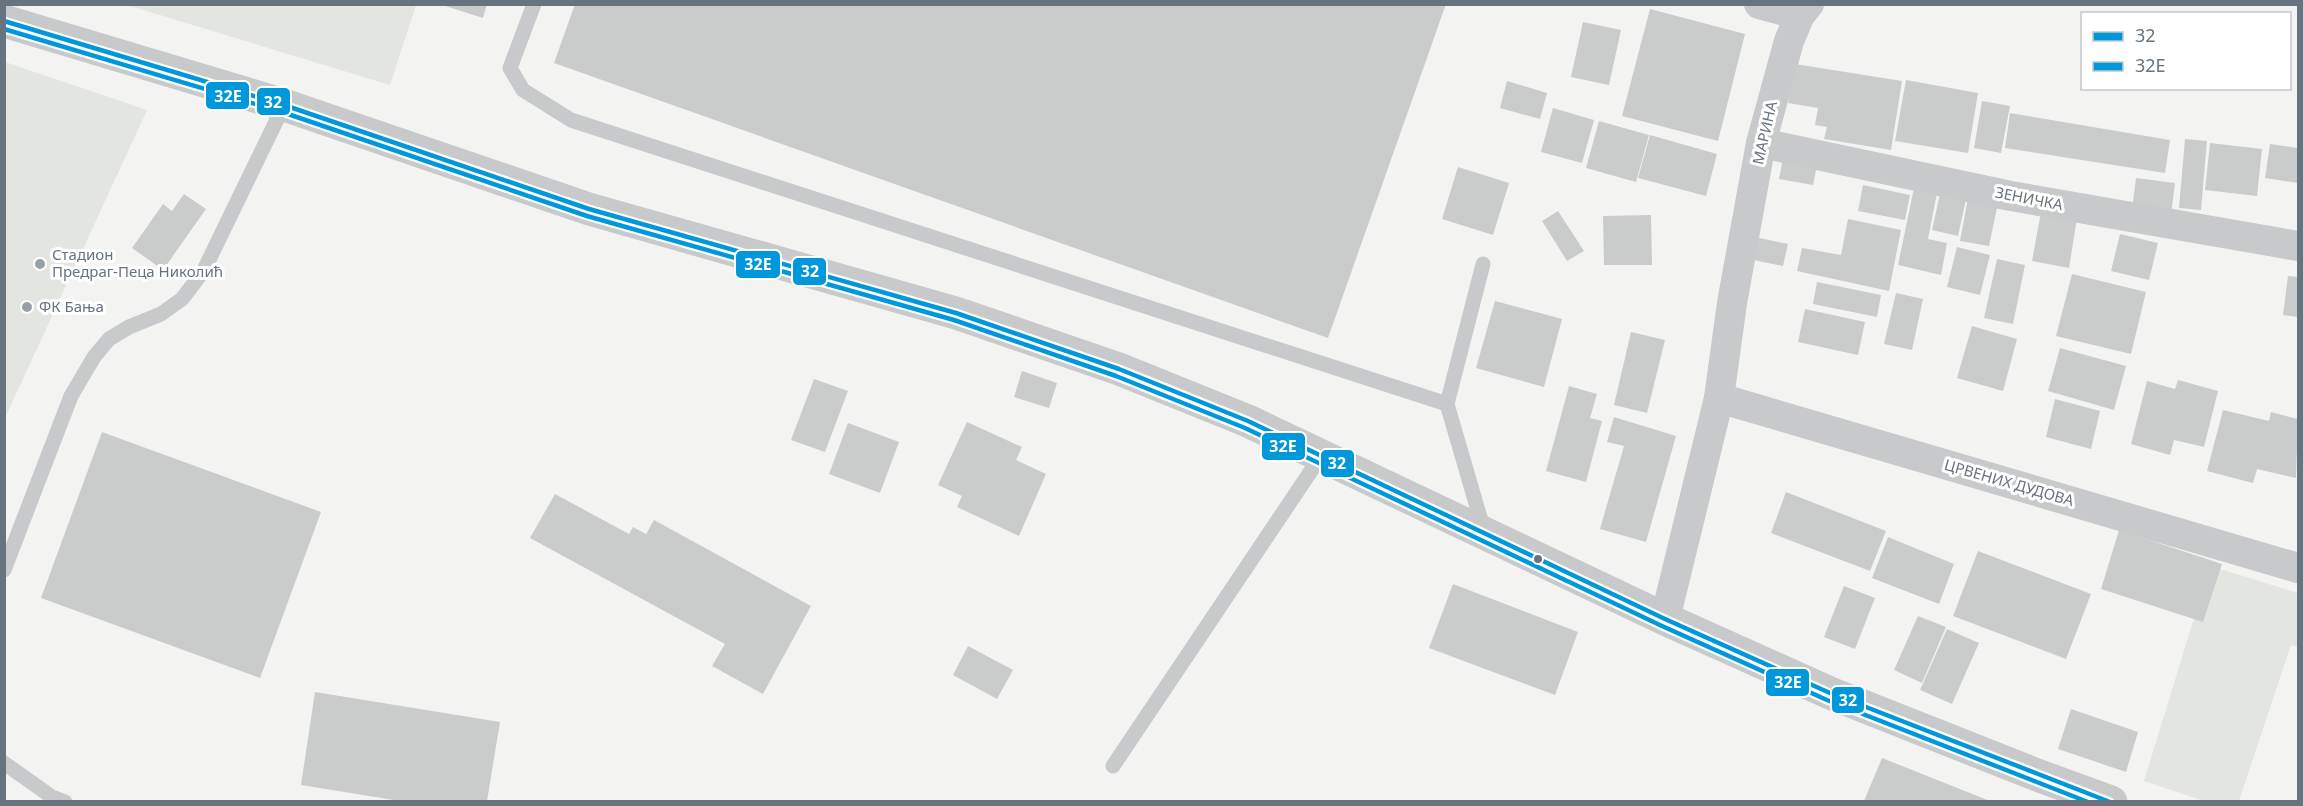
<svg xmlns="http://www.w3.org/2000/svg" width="2303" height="806" viewBox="0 0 2303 806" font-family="'Noto Sans',sans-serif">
<rect width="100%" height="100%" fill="#f3f4f2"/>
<g fill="#e2e5e0">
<polygon points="127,5 416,5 390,85"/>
<polygon points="5,62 147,110 5,418 4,62"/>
<polygon points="2210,566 2298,593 2298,647 2291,645 2239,801 2204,801 2144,781"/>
</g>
<g fill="#cacccc">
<polygon points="439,4 487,4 483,18"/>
<polygon points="575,4 1446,4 1328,338 554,63"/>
<polygon points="1650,9 1745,34 1718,141 1622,116"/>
<polygon points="1583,22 1621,30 1609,85 1571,77"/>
<polygon points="1795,64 1902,81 1891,150 1824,139 1827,127 1815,125 1818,108 1788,103"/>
<polygon points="1906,80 1978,93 1968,153 1895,141"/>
<polygon points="1507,81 1547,93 1540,119 1500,108"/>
<polygon points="1982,101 2010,106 2001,153 1974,148"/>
<polygon points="1553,108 1594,120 1582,163 1541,152"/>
<polygon points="2010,113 2170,140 2165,173 2005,148"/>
<polygon points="1599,121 1649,135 1636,182 1586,168"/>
<polygon points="1650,135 1717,154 1706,196 1638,178"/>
<polygon points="2185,139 2207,141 2201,210 2179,208"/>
<polygon points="2210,143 2262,149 2257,196 2205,190"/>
<polygon points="2270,144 2298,148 2298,183 2265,178"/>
<polygon points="1783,159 1817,165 1813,185 1779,179"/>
<polygon points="1458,167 1509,183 1493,235 1442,219"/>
<polygon points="2136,178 2175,183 2171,215 2132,210"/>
<polygon points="1915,183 1938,188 1928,239 1947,243 1941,275 1898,265"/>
<polygon points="1863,185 1910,195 1905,220 1858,211"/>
<polygon points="1941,189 1967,195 1958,236 1932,230"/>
<polygon points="184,194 206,209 163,270 132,248 163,204 172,211"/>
<polygon points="1968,198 1998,203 1989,246 1960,241"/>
<polygon points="1558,211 1584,251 1567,261 1542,221"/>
<polygon points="2041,212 2077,218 2069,268 2032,261"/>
<polygon points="1651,215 1652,265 1604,265 1603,216"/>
<polygon points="1848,219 1901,230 1889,291 1797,271 1802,248 1841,255"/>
<polygon points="2120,234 2158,243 2149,280 2111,271"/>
<polygon points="1749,236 1788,244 1783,266 1744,258"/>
<polygon points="1957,247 1990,255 1980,295 1947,287"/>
<polygon points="1997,259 2025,265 2013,324 1984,318"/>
<polygon points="2072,274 2146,292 2131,354 2056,336"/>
<polygon points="2288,276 2298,277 2298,317 2283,315"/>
<polygon points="1817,282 1881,295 1877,317 1813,304"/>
<polygon points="1896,293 1923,299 1912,350 1884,344"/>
<polygon points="1495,301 1562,319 1544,387 1476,368"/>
<polygon points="1805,309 1865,322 1858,355 1798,342"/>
<polygon points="1972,326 2017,339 2003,391 1957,378"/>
<polygon points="1631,332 1665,340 1647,413 1614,405"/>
<polygon points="2060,348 2126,366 2114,410 2048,391"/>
<polygon points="1022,371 1057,383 1049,408 1014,397"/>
<polygon points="814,379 848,391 825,452 791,440"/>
<polygon points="2178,380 2218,391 2204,447 2174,440 2170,455 2131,444 2147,381 2175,389"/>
<polygon points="1569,386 1597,394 1590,418 1602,421 1586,482 1546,471"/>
<polygon points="2055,399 2100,411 2091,449 2046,437"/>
<polygon points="2223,410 2269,421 2271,412 2298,419 2296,478 2257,469 2253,483 2207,471"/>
<polygon points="1614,417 1676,436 1646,542 1600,529 1624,446 1607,442"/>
<polygon points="967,422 1022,447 1016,460 1046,474 1019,536 957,507 962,496 938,485"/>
<polygon points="848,423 899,442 880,493 829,474"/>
<polygon points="102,432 321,512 260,678 41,598"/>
<polygon points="1786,492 1886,531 1870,571 1771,533"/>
<polygon points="555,494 629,534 633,527 646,534 654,520 811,606 763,694 712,666 725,644 530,538"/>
<polygon points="2119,530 2222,564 2203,622 2101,589"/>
<polygon points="1888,537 1954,564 1939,604 1872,578"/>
<polygon points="1978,551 2091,594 2066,659 1953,616"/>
<polygon points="1453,584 1578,632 1555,695 1429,648"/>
<polygon points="1844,586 1875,598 1855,649 1824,637"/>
<polygon points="1918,616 1946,627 1922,683 1894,670"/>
<polygon points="1947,629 1979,643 1952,704 1920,690"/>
<polygon points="968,646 1013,670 997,699 953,675"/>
<polygon points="315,692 500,722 487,801 400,801 301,785"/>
<polygon points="2071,709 2138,732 2126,772 2058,749"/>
<polygon points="1882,758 1990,801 1864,801"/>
</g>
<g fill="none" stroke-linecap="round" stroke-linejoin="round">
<g stroke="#c8c9ca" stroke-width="15">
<polyline points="534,4 510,68 523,90 571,120 1447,404"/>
<polyline points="1483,264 1447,404 1484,531"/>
<polyline points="4,570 71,396 94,357 109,339 129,327 161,314 182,299 204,270 284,105"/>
<polyline points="4,763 52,797 65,802"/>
<polyline points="1113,766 1321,456"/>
</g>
<g stroke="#c8c9ca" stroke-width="30">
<polyline points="1759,4 1800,15"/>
<polyline points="1761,143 2011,196 2298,246"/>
<polyline points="1719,398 2298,568"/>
<polyline points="1665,619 1719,398 1732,303 1761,143 1789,41 1800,15 1809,4"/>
</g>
<polyline stroke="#c8c9ca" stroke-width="33" points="4,21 284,105 589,209 956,313 1119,369 1248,421 1665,619 1830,693 2037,775 2111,802"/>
<g stroke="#fff" stroke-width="9">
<polyline id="bus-1" points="4,21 284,105 589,209 956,313 1119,369 1248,421 1665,619 1830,693 2110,802"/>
</g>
<g stroke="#fff" stroke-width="9">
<polyline id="bus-2" points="4,29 282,112 587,216 954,320 1116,376 1245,428 1662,626 1827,700 2088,802"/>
</g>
<use href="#bus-1" stroke="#0098da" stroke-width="4.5"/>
<use href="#bus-2" stroke="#0098da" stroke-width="4.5"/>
</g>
<g fill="#98a0a7" stroke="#fff" stroke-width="2">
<circle cx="40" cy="264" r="6"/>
<circle cx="27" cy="307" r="6"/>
</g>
<circle fill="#67737f" stroke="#fff" stroke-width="2" cx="1538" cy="559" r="5"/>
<g text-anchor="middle" stroke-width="6" stroke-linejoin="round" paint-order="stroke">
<g font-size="15" fill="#67737f" stroke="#fff">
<text transform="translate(1765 133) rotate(-77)" y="5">МАРИНА</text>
<text transform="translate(2029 199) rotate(11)" y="5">ЗЕНИЧКА</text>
<text transform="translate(2009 483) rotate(16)" y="5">ЦРВЕНИХ ДУДОВА</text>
</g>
<g font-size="15" fill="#67737f" stroke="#fff" text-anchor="start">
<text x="52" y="260">Стадион<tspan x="52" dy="17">Предраг-Пеца Николић</tspan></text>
<text x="39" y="312">ФК Бања</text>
</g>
</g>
<g stroke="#fff" stroke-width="2">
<rect x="205" y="81" width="45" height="29" rx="6" fill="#0098da"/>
<rect x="256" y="87" width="35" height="29" rx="6" fill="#0098da"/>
<rect x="735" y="250" width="46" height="29" rx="6" fill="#0098da"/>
<rect x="792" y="257" width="35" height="29" rx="6" fill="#0098da"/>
<rect x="1261" y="432" width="45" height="29" rx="6" fill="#0098da"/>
<rect x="1320" y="449" width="35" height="29" rx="6" fill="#0098da"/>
<rect x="1765" y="668" width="45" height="29" rx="6" fill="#0098da"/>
<rect x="1831" y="686" width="34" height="28" rx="6" fill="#0098da"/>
</g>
<g font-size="16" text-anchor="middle" font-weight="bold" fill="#fff">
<text x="228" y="102">32E</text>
<text x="273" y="108">32</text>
<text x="758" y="270">32E</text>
<text x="810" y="277">32</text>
<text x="1283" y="452">32E</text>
<text x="1337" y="469">32</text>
<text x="1788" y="688">32E</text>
<text x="1848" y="706">32</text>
</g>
<rect width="2303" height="806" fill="none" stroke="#67737f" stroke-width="12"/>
<rect x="2081" y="12" width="210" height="78" fill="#ffffff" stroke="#c2c7cc" stroke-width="1.5"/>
<rect x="2093" y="32" width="30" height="9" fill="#0098da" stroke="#c2c7cc" stroke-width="1.5"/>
<text x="2135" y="42" font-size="18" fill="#67737f">32</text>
<rect x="2093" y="62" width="30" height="9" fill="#0098da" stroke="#c2c7cc" stroke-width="1.5"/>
<text x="2135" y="72" font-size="18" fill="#67737f">32E</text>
</svg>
